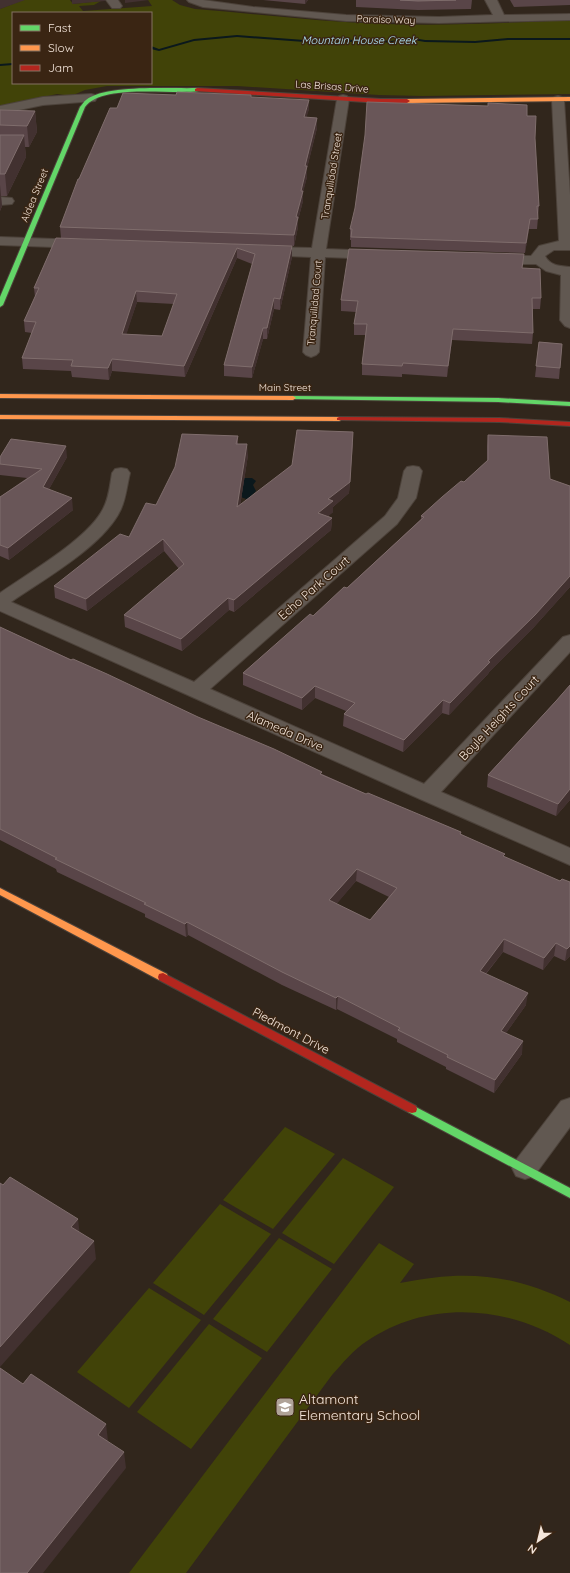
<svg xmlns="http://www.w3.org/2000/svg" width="570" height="1573" viewBox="0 0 570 1573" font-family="Quicksand,sans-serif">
<rect width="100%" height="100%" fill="#31261c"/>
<g fill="#414308" fill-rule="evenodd">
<path d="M 23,0 L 70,0 L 73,4 L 101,1 L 94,5 L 79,6 L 83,11 L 152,6 L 148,0 L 172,0 L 180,5 L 195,9 C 258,14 322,22 385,24 C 447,26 508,23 570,20 L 570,94 L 423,96 L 379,95 L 237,86 L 107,86 L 85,90 L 71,96 L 57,94 L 0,106 L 0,9 ZM 13,13 L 151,13 L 151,83 L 13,83 Z"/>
<polygon points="285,1127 335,1154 273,1229 223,1200"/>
<polygon points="343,1158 394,1187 334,1264 282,1233"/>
<polygon points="220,1204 271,1234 204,1315 153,1283"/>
<polygon points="279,1238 332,1269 267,1352 213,1319"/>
<path d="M 379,1243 L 414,1264 L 400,1283 C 464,1270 510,1273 570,1302 L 570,1345 C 510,1305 428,1299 367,1341 C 353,1350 343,1363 332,1375 L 186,1573 L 129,1573 Z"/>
<polygon points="149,1288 201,1320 129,1408 77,1372"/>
<polygon points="209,1324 262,1358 191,1449 137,1412"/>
</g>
<polygon fill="#0b181c" points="244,478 252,478 256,481 253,485 256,491 251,496 249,500 238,496"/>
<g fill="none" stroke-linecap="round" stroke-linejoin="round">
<g fill="#0b181c" fill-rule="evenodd">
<polygon points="237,35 318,41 376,39 390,41 413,38 425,40 475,41 508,38 570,38 570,40 508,40 475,43 425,42 413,40 390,43 376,41 318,43 237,37 194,41 159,51 151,49 151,46 159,49 194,39"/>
<polygon points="13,63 13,65 0,66 0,64"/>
</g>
<g stroke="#4c423a" stroke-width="2">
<g id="street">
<polygon points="106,0 118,0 122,6 120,8 112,8"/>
<polygon points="187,0 203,0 253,7 346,15 439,17 493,15 485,0 497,0 504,15 570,14 570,20 439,23 346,21 203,7 189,2"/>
<polygon points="91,94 95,95 97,98 95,101 43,105 0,114 0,106 43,97"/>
<polygon points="343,95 347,96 349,99 326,249 377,251 382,252 384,255 382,258 377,259 325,257 319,352 316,355 311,357 306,355 303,352 311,257 264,255 259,254 257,251 259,248 264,247 312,248 337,99 339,96"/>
<path d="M 558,96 L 562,97 L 564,100 L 570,195 L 570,250 L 554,250 L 545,256 C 550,266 560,266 570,267 L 570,328 L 565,326 L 560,320 L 561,275 L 546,271 L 536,264 L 496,264 L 491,263 L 489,260 L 491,257 L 496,256 L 531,256 L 539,246 L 559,241 L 552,100 L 554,97 Z"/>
<polygon points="0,197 12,198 14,201 12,204 0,205"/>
<polygon points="0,237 81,240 86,241 88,244 86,247 81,248 0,245"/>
<path d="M 413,466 L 419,467 L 422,471 L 416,498 L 397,524 L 210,689 L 424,784 L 563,637 L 570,635 L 570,652 L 441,792 L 570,848 L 570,865 L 420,799 L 0,611 L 0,593 C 28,573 88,539 103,509 C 109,498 110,485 112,473 L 115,469 L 121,468 L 127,469 L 130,473 C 127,485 126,498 121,509 C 104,546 44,579 11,602 L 194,682 L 385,516 L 398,498 L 404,471 L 407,467 Z"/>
<polygon points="570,1098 570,1127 534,1176 525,1179 516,1176 512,1168 516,1160 561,1101"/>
</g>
</g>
<g stroke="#4c423a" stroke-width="2">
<g id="fast">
<path d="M 197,88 L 199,89 L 199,91 C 172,95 102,83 85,107 L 3,305 L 0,307 L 0,297 L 80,107 C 82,105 84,101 86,100 C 106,84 171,89 197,88 Z"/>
<polygon points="293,396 498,398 570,402 570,406 498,402 291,399 291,397"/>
<polygon points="412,1105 570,1188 570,1198 408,1112 407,1109 408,1106"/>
</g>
</g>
<g stroke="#4c423a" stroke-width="2">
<g id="slow">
<polygon points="570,97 570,101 407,103 404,101 407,99"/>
<polygon points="0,394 293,396 296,398 293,400 0,398"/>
<polygon points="0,415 339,417 343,419 339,421 0,419"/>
<polygon points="0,888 167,974 168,977 167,980 159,980 0,895"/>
</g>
</g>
<g stroke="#4c423a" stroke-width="2">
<g id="jam">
<polygon points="197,88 381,99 407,99 410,101 407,103 381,103 195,91 195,89"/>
<polygon points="339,417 499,418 570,422 570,426 499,422 337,420 337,418"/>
<polygon points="163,973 416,1106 417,1109 416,1112 412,1113 408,1112 159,980 158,977 159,974"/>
</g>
</g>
<use href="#street" fill="#615851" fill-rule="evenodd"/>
<use href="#fast" fill="#63d668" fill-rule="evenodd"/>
<use href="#slow" fill="#ff974d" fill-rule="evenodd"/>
<use href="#jam" fill="#b3261e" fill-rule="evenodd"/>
</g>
<g fill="#594548" fill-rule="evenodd">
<polygon points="263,0 308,0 305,4"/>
<polygon points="356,0 472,0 471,9 418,10 356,7"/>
<polygon points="510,0 570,0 570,5 514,7"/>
<polygon points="176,95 251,97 309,109 306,117 317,118 317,128 307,168 307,177 303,191 303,201 298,220 298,227 294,246 61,238 60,227 79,179 117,108"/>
<polygon points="0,110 35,111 37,132 29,147 25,147 26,157 7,196 1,196 2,206 0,211"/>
<polygon points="527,116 535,138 539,206 537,229 529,229 525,253 351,247 351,240 350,240 350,229"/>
<path d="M 56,238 L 292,246 L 292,257 L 280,310 L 274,309 L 267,339 L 263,339 L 252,378 L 224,376 L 224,365 L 252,264 L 237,258 L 185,377 L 112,371 L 109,380 L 72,377 L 71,371 L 23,369 L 22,358 L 32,333 L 25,332 L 24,321 L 35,297 L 34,288 ZM 137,302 L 174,304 L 162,336 L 126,334 Z"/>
<polygon points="523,268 541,298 540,309 533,309 533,333 532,344 452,340 447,377 402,374 402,377 362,375 362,364 366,335 354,335 354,324 356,312 341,311 341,300"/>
<polygon points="539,342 562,344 559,379 535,377"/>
<polygon points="488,435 550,479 570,486 570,587 534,627 489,672 488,674 449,715 442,713 403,752 343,726 344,714 346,711 315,698 302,710 243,685 243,673 347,588 421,519 421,516 464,482 487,461 487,446"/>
<polygon points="238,436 238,444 248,455 240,506 292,465 353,443 349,493 333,507 333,512 328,516 332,518 331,530 234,612 229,610 182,651 125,627 124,615 179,569 164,551 87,611 55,598 54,586 129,537 156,505"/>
<polygon points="0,457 67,457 49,489 73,510 9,560 0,556 0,497 27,478 0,475"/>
<path d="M 0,627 L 366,794 L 461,832 L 461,834 L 505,857 L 560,881 L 570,956 L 565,961 L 554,956 L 543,970 L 503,952 L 486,974 L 526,1005 L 506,1033 L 522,1054 L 494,1093 L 446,1069 L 446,1067 L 397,1042 L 397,1039 L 337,1009 L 336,1010 L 282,985 L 188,935 L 186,937 L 145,917 L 145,914 L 57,872 L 56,869 L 0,840 ZM 356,881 L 389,897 L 370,920 L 336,904 Z"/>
<polygon points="556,701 570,800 556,816 487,787 488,775"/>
</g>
<g fill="#423130">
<polygon points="0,0 25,0 0,9"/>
<polygon points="72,0 105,0 105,1 72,4"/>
<polygon points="125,0 149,0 125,3"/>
<polygon points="305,0 308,0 305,4"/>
<polygon points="309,100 309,109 304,127 304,117"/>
<polygon points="35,111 37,132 29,147 27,126"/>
<polygon points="317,118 317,128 307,168 307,177 302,197 303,191 303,201 298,220 298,227 294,246 294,235 296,217 305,166"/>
<polygon points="24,135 26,157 7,196 5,174"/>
<polygon points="0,185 2,206 0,211"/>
<polygon points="530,219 529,229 525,253 526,243"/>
<polygon points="292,246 292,257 280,310 280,299"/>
<polygon points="237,248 237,258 185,377 184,366"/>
<polygon points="136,291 137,302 123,345 122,334"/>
<polygon points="274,298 274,309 267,339 267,328"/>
<polygon points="263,328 263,339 252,378 252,367"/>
<polygon points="453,329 452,340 447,377 448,366"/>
<polygon points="112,359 112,371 109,380 108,368"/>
<polygon points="353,432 349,493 333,507 333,512 318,525 318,513 328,499"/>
<polygon points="247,444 248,455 238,519 237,507"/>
<polygon points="66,446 67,457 44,498 43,487"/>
<polygon points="72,498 73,510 9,560 8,548"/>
<polygon points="332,518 331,530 234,612 234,600"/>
<polygon points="163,539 164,551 87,611 86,599"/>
<polygon points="570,576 570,587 534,627 489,672 488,674 449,715 450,703 488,661"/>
<polygon points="228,598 229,610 182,651 181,639"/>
<polygon points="315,686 315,698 302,710 302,698"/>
<polygon points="443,700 442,713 403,752 404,740"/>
<polygon points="570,789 570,800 556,816 558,804"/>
<polygon points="357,869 356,881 329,913 329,900"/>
<polygon points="187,922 188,935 186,937 185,924"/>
<polygon points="504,939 503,952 478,983 480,971"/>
<polygon points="556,943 554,956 543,970 544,958"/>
<polygon points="570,946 570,956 565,961 567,949"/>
<polygon points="528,993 526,1005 499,1043 501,1031"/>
<polygon points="338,996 337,1009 336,1010 336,998"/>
<polygon points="523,1041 522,1054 494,1093 495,1080"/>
<polygon points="78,1219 80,1236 71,1227"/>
<polygon points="94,1241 96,1259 0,1367 0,1347"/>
<polygon points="106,1424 108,1441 100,1451 98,1435"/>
<polygon points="124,1452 126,1468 43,1573 27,1573"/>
</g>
<g fill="#695658" stroke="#7f6d6c" fill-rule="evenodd">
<polygon points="400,0 456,0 418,1"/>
<polygon points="177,92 251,95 251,97 309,100 304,117 317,118 305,166 307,166 301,191 303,191 296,217 298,217 294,235 60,227 78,179 79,179 110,108 117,108 123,93 176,95"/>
<polygon points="367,102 488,106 488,103 527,105 527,116 536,116 535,138 539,206 537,206 538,219 530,219 526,243 351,237 352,229 350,229 355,208 365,135"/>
<polygon points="0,110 35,111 27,126 0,125"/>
<polygon points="0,135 24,135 5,174 0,174"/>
<path d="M 56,238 L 292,246 L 280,299 L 274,298 L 267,328 L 263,328 L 252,367 L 224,365 L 255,254 L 237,248 L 184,366 L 112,359 L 108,368 L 71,366 L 73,360 L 22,358 L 36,322 L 24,321 L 39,288 L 34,288 ZM 136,291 L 177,294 L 162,336 L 122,334 Z"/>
<polygon points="349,249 524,254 522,268 540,269 541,298 532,298 533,333 453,329 448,366 403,363 402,366 362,364 367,324 354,324 358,301 341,300"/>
<polygon points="539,342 562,344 560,368 536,366"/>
<polygon points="297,430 353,432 350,482 328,499 333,501 318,513 332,518 234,600 228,598 181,639 124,615 184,564 163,539 86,599 54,586 120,534 129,537 146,503 156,505 175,467 182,434 238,436 236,444 247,444 237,507 292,465"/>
<polygon points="488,435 547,437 550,479 570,486 570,576 535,615 488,661 490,662 450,703 443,700 404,740 344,714 355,703 315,686 302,698 243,673 310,614 313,616 344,587 347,588 424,517 421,516 442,497 461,481 464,482 488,460"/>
<polygon points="11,439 66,446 43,487 72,498 8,548 0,545 0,497 42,469 0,464 0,457"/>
<path d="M 0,627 L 71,660 L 73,659 L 107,674 L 198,717 L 274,749 L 322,772 L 320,774 L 366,794 L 368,793 L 461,832 L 460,834 L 505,854 L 503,856 L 560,881 L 562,879 L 570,882 L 570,946 L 567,949 L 556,943 L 544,958 L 504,939 L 480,971 L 528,993 L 501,1031 L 523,1041 L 495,1080 L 447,1057 L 448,1055 L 398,1030 L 400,1028 L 338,996 L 336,998 L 282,972 L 187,922 L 185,924 L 144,904 L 146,903 L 55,859 L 57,858 L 0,829 ZM 357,869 L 397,888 L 370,920 L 329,900 Z"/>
<polygon points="570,685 570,789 558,804 488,775 556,701"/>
<polygon points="10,1177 78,1219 71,1227 94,1241 0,1347 0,1183 3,1185"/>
<polygon points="0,1368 23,1384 31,1374 106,1424 98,1435 124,1452 27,1573 0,1573"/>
</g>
<defs>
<g id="school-square" transform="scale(1)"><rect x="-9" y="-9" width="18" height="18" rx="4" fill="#b0a398" stroke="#3a2513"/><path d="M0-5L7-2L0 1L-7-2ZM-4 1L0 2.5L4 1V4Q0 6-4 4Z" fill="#fff"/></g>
</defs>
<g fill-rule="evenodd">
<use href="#school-square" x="285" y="1407"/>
</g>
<g text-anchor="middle" stroke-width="3" stroke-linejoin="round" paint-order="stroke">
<g font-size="10" fill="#f4e6db" stroke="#3a2513">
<text transform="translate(386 19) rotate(2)" y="4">Paraíso Way</text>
<text transform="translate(332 86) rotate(4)" y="4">Las Brisas Drive</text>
<text transform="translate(331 176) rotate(-81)" y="4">Tranquilidad Street</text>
<text transform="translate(34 195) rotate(-68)" y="4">Aldea Street</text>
<text transform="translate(314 303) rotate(-85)" y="4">Tranquilidad Court</text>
<text x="285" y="391">Main Street</text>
</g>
<g font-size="11" font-style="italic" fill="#afe6f9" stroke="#3a2513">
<text x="359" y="44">Mountain House Creek</text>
</g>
<g font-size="12" fill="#f4e6db" stroke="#3a2513">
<text transform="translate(314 588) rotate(-41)" y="4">Echo Park Court</text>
<text transform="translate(499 718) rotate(-47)" y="4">Boyle Heights Court</text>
<text transform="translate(285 731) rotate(24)" y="4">Alameda Drive</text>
<text transform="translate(291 1031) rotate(28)" y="4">Piedmont Drive</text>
</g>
<g font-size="14" fill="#f4e6db" stroke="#3a2513" text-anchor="start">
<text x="299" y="1404">Altamont<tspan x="299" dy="16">Elementary School</tspan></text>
</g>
</g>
<rect x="12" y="12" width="140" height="72" fill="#3a2513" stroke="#847263"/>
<rect x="20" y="25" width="20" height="6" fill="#63d668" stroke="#847263"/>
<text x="48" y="32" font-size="12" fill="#f4e6db">Fast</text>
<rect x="20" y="45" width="20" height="6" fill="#ff974d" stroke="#847263"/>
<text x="48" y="52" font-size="12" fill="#f4e6db">Slow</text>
<rect x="20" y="65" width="20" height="6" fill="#b3261e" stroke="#847263"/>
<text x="48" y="72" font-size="12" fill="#f4e6db">Jam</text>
<g transform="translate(538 1541) rotate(215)" stroke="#3a2513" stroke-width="3" paint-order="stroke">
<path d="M0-3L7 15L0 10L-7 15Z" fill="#f4e6db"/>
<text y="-6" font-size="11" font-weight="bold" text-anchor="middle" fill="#f4e6db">N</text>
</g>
</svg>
